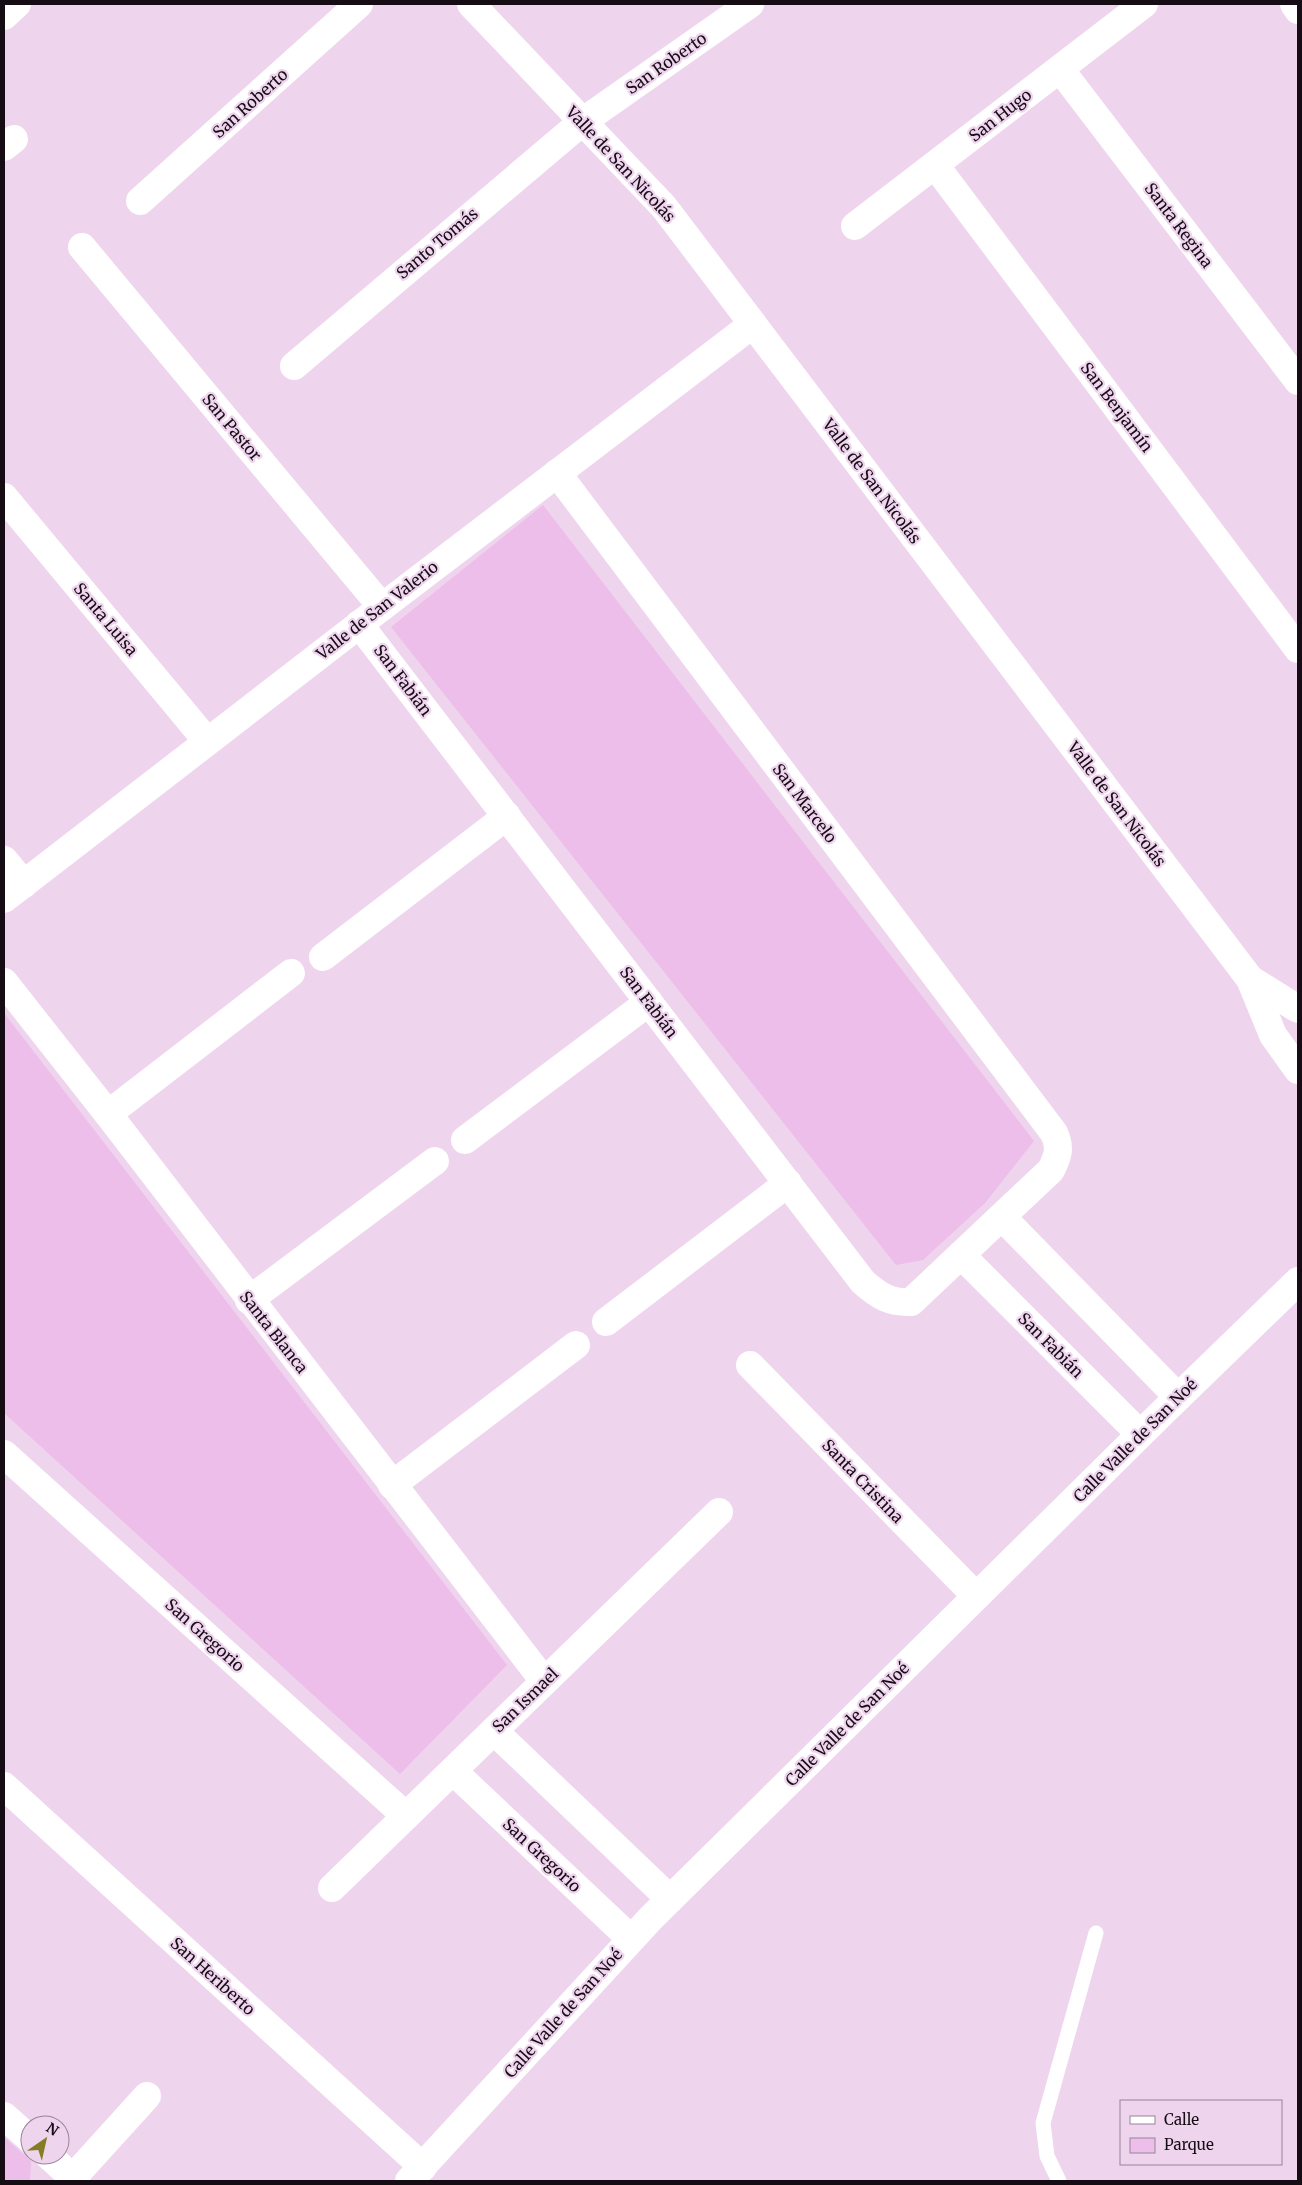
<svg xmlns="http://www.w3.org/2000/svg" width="1302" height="2185" viewBox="0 0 1302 2185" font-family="Merriweather,serif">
<rect width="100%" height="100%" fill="#efd4ee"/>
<g fill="#edbeea">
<polygon points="543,505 1034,1141 985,1203 923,1260 896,1265 391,627"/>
<polygon points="4,1013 507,1665 400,1774 4,1413"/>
<polygon points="4,2137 31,2161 30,2181 4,2181"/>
</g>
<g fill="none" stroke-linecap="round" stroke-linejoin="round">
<polyline stroke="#fff" stroke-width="15" points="1059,2181 1047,2156 1043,2123 1096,1933"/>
<g stroke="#fff" stroke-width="28">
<polyline points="471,4 664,207 1250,979 1273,1035 1298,1070"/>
<polyline points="1294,4 1298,10"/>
<polyline points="4,16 17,4"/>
<polyline points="1060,69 1298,381"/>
<polyline points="4,147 14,139"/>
<polyline points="935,165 1298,649"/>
<polyline points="140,201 359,4"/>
<polyline points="855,226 1144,4"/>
<polyline points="82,247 382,607"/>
<polyline points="294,366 582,122 750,4"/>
<polyline points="4,497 207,741"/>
<path d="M 359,624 L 863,1282 C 879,1296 890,1303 911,1302 L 1051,1170 C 1058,1156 1061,1148 1054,1133 L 557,473"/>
<polyline points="4,860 24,884"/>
<polyline points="4,899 382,607 753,324"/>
<polyline points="323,957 507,816"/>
<polyline points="1250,979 1298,1009"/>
<polyline points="4,982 108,1114 544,1681"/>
<polyline points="108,1114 291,973"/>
<polyline points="465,1140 649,1002"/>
<polyline points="1002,1217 1178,1397"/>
<polyline points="961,1255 1140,1434"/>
<polyline points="249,1300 435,1161"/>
<polyline points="606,1322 788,1183"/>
<polyline points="750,1365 976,1596"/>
<polyline points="4,1454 406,1816"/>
<polyline points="392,1485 576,1345"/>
<polyline points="494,1731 670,1899"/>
<polyline points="453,1771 631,1939"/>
<polyline points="4,1786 423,2167"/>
<polyline points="332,1888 719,1512"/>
<polyline points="4,2116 30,2139"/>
<polyline points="48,2155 73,2178"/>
<polyline points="70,2181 147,2096"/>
</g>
<polyline stroke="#fff" stroke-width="28" points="409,2181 651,1918 1164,1411 1298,1281"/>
</g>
<g text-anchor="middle" stroke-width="4.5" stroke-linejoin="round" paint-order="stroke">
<g font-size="16" fill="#150c14" stroke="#efd4ee">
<text transform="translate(666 63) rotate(-35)" y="6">San Roberto</text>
<text transform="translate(250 103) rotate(-42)" y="6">San Roberto</text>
<text transform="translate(1000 115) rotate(-38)" y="6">San Hugo</text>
<text transform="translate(621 164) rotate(47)" y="6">Valle de San Nicolás</text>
<text transform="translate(1179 225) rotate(53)" y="6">Santa Regina</text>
<text transform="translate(437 243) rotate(-40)" y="6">Santo Tomás</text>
<text transform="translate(1117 407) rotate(53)" y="6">San Benjamín</text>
<text transform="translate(232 427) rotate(50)" y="6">San Pastor</text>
<text transform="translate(872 481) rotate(53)" y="6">Valle de San Nicolás</text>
<text transform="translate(377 610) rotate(-38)" y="6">Valle de San Valerio</text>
<text transform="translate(106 619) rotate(50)" y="6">Santa Luisa</text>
<text transform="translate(403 680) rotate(53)" y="6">San Fabián</text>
<text transform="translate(805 803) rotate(53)" y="6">San Marcelo</text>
<text transform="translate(1117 804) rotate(53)" y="6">Valle de San Nicolás</text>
<text transform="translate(649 1002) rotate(53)" y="6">San Fabián</text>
<text transform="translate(274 1332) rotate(52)" y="6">Santa Blanca</text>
<text transform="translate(1051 1345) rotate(45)" y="6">San Fabián</text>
<text transform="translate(1135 1440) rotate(-45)" y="6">Calle Valle de San Noé</text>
<text transform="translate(863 1481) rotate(46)" y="6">Santa Cristina</text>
<text transform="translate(205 1635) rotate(42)" y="6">San Gregorio</text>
<text transform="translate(525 1700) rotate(-44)" y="6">San Ismael</text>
<text transform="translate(847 1724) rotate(-45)" y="6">Calle Valle de San Noé</text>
<text transform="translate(542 1855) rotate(43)" y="6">San Gregorio</text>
<text transform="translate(213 1976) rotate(42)" y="6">San Heriberto</text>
<text transform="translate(563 2013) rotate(-48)" y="6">Calle Valle de San Noé</text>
</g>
</g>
<rect width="1302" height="2185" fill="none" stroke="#150c14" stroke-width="10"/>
<rect x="1120" y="2100" width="162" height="65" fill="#efd4ee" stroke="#988497"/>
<rect x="1130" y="2116" width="25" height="8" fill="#ffffff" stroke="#988497"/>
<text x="1164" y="2125" font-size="15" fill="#150c14">Calle</text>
<rect x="1130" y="2138" width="25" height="15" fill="#edbeea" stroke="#988497"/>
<text x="1164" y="2150" font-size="15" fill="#150c14">Parque</text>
<g transform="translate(45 2140) rotate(34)"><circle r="24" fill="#efd4ee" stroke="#988497"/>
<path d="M0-4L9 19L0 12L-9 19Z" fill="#837e25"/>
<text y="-8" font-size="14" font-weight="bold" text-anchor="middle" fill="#150c14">N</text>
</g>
</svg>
